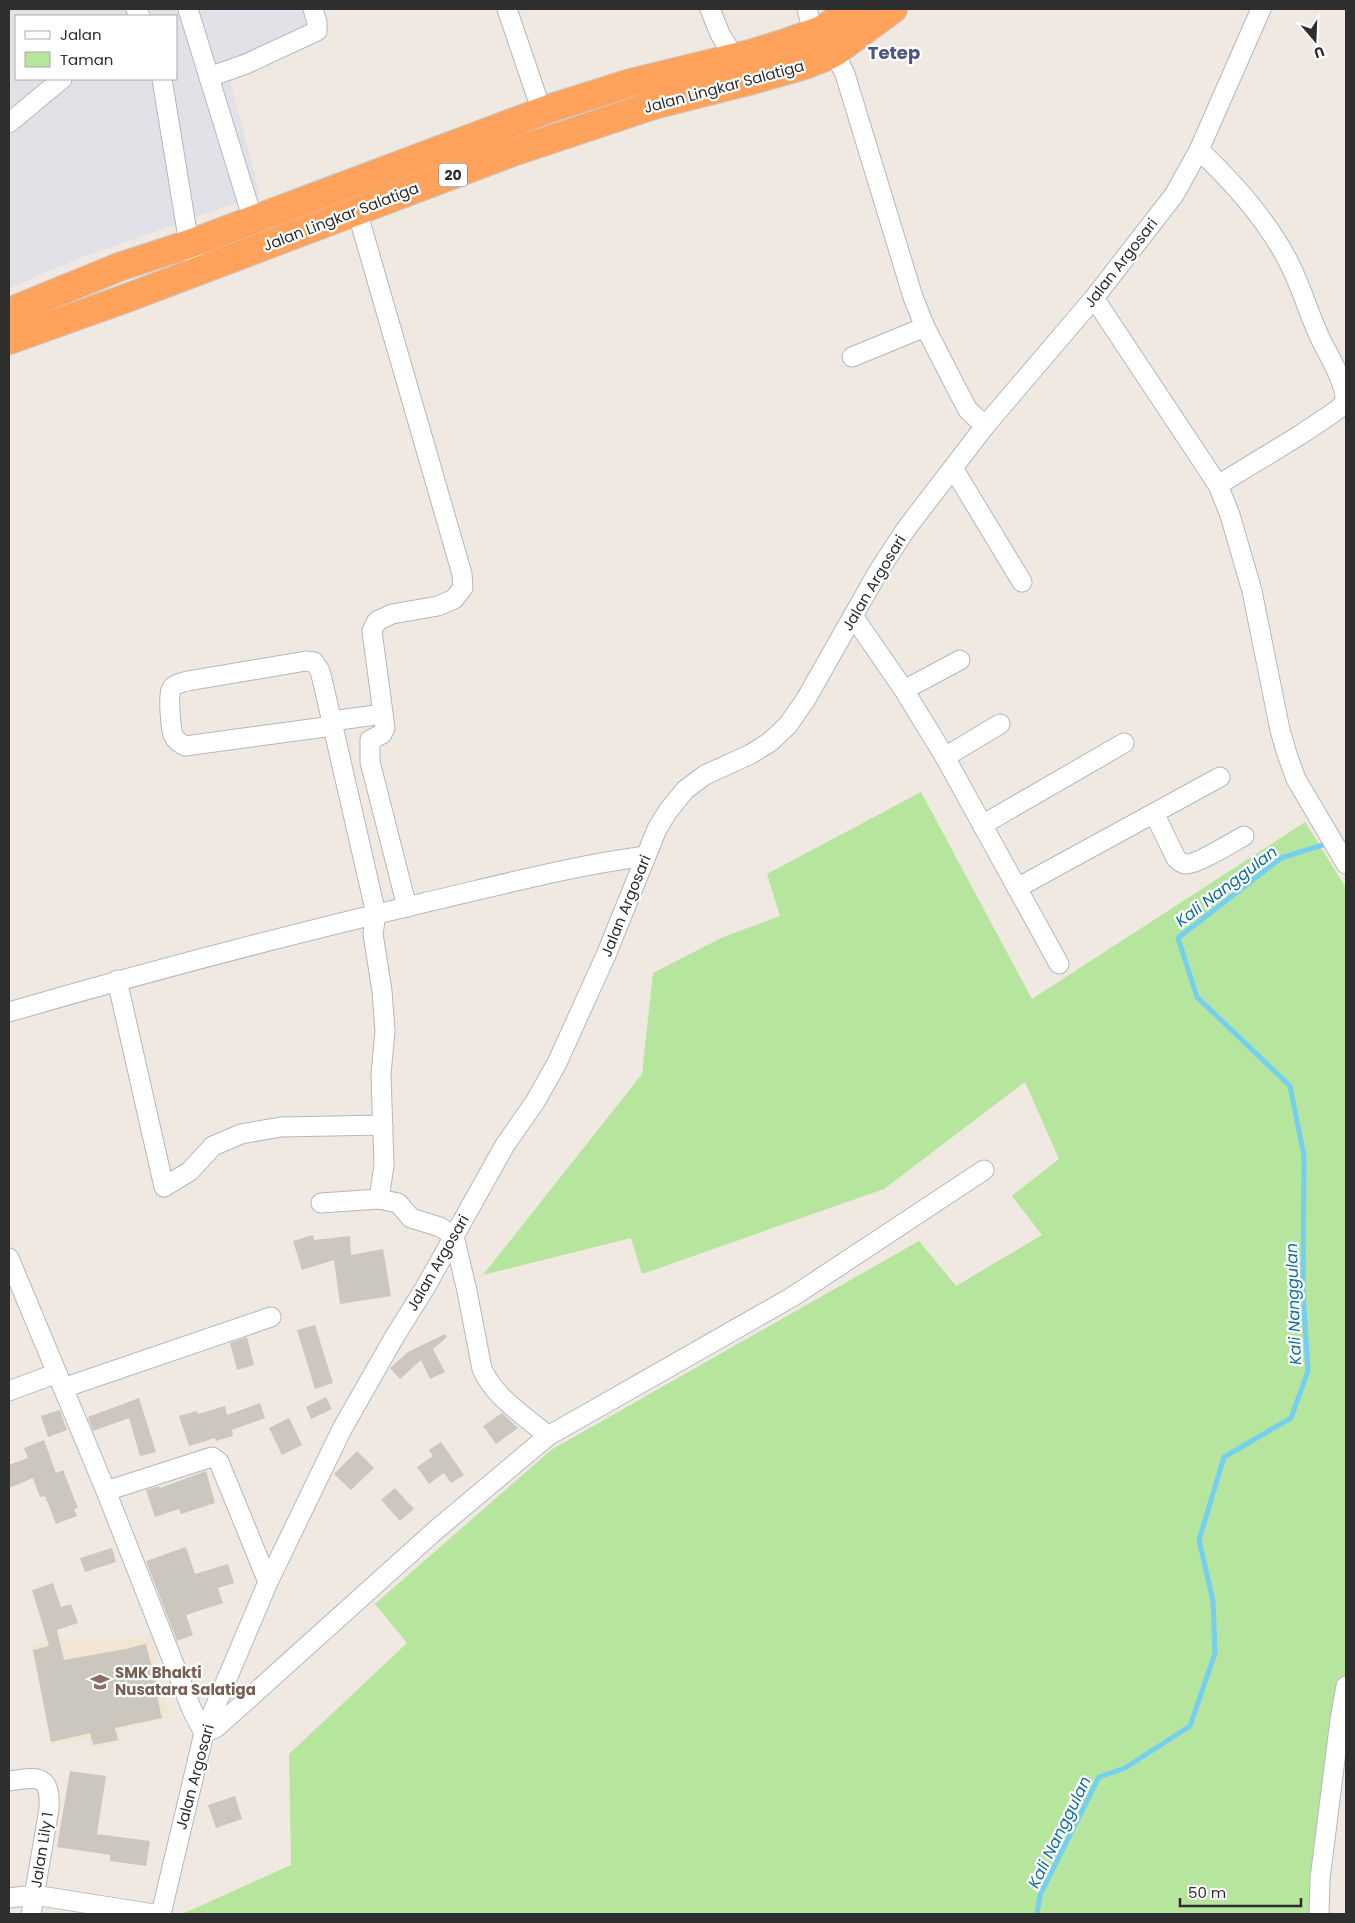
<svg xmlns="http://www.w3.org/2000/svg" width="1355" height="1923" viewBox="0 0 1355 1923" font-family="Poppins,sans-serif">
<rect width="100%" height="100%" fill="#efe9e1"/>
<path fill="#e3e1e8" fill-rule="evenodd" d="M 9,9 L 309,9 L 316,30 L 226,66 L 260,194 L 80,258 L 9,288 ZM 16,16 L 176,16 L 176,79 L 16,79 Z"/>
<polygon fill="#f0e6d1" points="152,1638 170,1718 118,1730 121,1742 91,1748 88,1737 51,1746 31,1646 59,1640"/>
<polygon fill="#b6e59e" points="921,792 1032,999 1305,822 1346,888 1346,1718 1314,1914 182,1914 291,1865 289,1754 407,1643 375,1604 551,1450 919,1241 956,1286 1042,1235 1012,1196 1059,1159 1025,1082 884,1189 642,1274 631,1238 483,1275 642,1074 653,973 723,937 780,916 767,874"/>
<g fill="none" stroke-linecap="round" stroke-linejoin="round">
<polyline stroke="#75cff0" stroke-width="5" points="1037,1914 1040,1895 1099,1777 1125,1768 1190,1726 1215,1653 1213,1601 1199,1540 1224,1457 1291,1418 1308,1371 1303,1291 1304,1156 1290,1086 1197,997 1178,938 1281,858 1329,843"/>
</g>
<g fill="#cbc7bf">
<polygon points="313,1235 314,1240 350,1236 351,1255 383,1249 391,1296 340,1304 334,1260 302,1270 293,1241"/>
<polygon points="315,1325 333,1383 315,1389 297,1330"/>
<polygon points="445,1334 447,1337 433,1349 445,1372 430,1379 421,1360 400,1379 390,1368 408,1352"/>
<polygon points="247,1337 254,1365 237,1370 230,1343"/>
<polygon points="326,1397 332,1409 311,1419 306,1407"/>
<polygon points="139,1398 156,1452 140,1456 129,1418 93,1431 88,1417"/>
<polygon points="260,1403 265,1418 232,1430 233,1436 216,1441 215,1438 189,1446 179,1416 197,1411 198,1414 225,1406 227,1415"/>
<polygon points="60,1410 67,1430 48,1437 41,1416"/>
<polygon points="502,1413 518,1428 496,1444 483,1426"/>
<polygon points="289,1418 302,1445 282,1455 269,1428"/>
<polygon points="44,1440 56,1473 63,1470 78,1508 74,1509 77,1516 56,1524 45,1496 40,1497 33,1478 9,1488 9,1465 28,1458 24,1448"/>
<polygon points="441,1442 464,1475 451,1483 444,1473 429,1484 417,1467 433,1456 429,1450"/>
<polygon points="357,1451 374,1468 351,1490 334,1474"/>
<polygon points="206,1471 215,1503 181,1514 179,1509 155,1517 146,1490 159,1486 160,1488"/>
<polygon points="395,1488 414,1509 400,1521 381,1500"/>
<polygon points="186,1547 195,1574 228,1564 234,1583 218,1588 223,1603 186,1615 193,1635 177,1641 146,1561"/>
<polygon points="112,1548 116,1562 85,1572 80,1558"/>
<polygon points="53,1583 61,1607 71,1604 78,1623 57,1630 64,1660 126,1649 146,1644 158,1690 156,1691 162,1718 115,1728 118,1740 93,1745 90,1733 51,1742 33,1650 49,1646 32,1590"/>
<polygon points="70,1771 106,1776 97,1834 150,1841 146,1866 110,1861 110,1855 57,1847"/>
<polygon points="235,1796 242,1819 216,1828 208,1805"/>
</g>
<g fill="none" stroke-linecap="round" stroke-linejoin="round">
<g stroke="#b4b7c1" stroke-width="21">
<g id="minor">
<polyline points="136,9 140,16"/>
<polyline points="188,9 253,220"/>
<polyline points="507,9 542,112"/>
<polyline points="710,9 720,34 740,67"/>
<polyline points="807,9 813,33"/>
<polyline points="829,42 845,74 913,297 925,327 961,397 968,410 985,426"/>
<polyline points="209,77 246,64 317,31 317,22 313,9"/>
<polyline points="162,79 189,244 193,255"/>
<polyline points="9,123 62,79"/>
<path d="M 1199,150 C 1235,184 1271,224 1292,269 C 1303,292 1310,317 1321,340 C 1329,356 1347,385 1345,403 L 1333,413 L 1300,435 L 1218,485 L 1230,515 L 1252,591 L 1280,730 L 1287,754 L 1296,779 L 1346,864"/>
<polyline points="357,211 462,574 463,588 454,599 438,606 392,614 377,621 372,631 385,728 382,734 370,740 370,762 407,907"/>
<polyline points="1094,298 1218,485"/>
<polyline points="852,357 925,327"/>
<polyline points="953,468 1022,582"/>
<polyline points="853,616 904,690 945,757 1059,964"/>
<polyline points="904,690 960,660"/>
<polyline points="332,721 383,714"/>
<path d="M 333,726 L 185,746 C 180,743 176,741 173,735 C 171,728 168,698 171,690 C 173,684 181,683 188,681 L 306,661 L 314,662 L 320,671 L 323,683 L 376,914 L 373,934 L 382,991 L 385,1031 L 381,1074 L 384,1165 L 379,1199"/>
<polyline points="945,757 1000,724"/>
<path d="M 1154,813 L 1176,858 C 1179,861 1181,864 1186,864 C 1196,865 1233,842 1244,836"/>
<polyline points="982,825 1124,743"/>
<polyline points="1017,888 1220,777"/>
<polyline points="117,980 164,1187 190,1171 213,1146 241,1134 281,1127 383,1125"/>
<path d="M 9,1012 C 146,972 284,936 423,903 C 497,886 570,866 646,856"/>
<path d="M 321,1203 L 379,1199 L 398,1203 L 411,1218 L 440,1227 L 454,1236 L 467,1291 L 482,1369 C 495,1398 525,1416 548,1436"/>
<polyline points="9,1258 106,1491 192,1710 204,1733 217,1727 437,1529 548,1436 792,1297 984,1170"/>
<polyline points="63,1388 271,1317"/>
<polyline points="9,1391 57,1373"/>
<polyline points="106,1491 212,1457 219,1462 268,1582"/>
<path d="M 9,1781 C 37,1777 51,1773 49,1809 L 31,1914"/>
<polyline points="9,1898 34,1895 154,1914"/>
<polyline points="161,1914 204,1733 268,1582 342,1429 395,1336 425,1288 505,1145 535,1102 557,1063 606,955 657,829 668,811 685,790 705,775 751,754 770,742 788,725 806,699 878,572 906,529 985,426 1094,298 1174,195 1199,150 1261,9"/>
<polyline points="1319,1914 1320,1879 1340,1720 1346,1686"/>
</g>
</g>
<g stroke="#c9c9c9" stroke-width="30">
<g id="highway">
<polyline points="9,312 119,267 189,244 554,107 630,83 753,53 788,42 822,30 852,9"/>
<polyline points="9,340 124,299 513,152 654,105 749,81 805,65 823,58 835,52 893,9"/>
</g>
</g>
<use href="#minor" stroke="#fff" stroke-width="19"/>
<use href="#highway" stroke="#ffa35c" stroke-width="28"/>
</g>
<defs>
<g id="school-bare" transform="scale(1.5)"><path d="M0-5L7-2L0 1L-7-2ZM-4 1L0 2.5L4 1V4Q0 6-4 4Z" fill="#8d6e63" stroke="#fff" stroke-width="2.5" paint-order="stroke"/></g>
</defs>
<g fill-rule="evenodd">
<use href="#school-bare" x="100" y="1682"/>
</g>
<g text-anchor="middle" stroke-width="4.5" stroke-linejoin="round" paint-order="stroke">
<rect fill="#fff" stroke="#6d6d6d" stroke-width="1" x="439" y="163.5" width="28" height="23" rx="4"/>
<g font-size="14" font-weight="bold" fill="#2e2e2e">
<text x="453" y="180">20</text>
</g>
<g font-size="15" fill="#2e2e2e" stroke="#fff">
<text transform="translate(724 87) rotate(-15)" y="5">Jalan Lingkar Salatiga</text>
<text transform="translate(341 217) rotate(-21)" y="5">Jalan Lingkar Salatiga</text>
<text transform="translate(1121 263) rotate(-52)" y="5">Jalan Argosari</text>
<text transform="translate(874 583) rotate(-59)" y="5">Jalan Argosari</text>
<text transform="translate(626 906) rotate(-68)" y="5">Jalan Argosari</text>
<text transform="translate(438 1263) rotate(-60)" y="5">Jalan Argosari</text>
<text transform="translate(195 1777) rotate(-75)" y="5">Jalan Argosari</text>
<text transform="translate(42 1850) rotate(-81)" y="5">Jalan Lily 1</text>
</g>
<g font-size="15" font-weight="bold" fill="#785e54" stroke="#fff" text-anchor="start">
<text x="115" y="1678">SMK Bhakti<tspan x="115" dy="17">Nusatara Salatiga</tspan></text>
</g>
<g font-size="16" font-style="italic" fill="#0d6fa3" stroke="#fff">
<text transform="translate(1226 886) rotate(-37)" y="6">Kali Nanggulan</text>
<text transform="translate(1293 1304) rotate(-92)" y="6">Kali Nanggulan</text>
<text transform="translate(1059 1832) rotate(-64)" y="6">Kali Nanggulan</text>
</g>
<g font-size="18" font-weight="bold" fill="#4d5680" stroke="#fff">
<text x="894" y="59">Tetep</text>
</g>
</g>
<rect width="1355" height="1923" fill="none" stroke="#2e2e2e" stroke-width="20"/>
<rect x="15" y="15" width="162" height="65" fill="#ffffff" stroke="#ababab"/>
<rect x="25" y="31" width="25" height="8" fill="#ffffff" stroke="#ababab"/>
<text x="60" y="40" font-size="15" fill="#2e2e2e">Jalan</text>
<rect x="25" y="52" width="25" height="15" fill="#b6e59e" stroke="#ababab"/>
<text x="60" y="65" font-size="15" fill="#2e2e2e">Taman</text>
<g transform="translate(1315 40) rotate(161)" stroke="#ffffff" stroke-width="4" paint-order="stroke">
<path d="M0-4L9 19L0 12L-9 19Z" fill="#2e2e2e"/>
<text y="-8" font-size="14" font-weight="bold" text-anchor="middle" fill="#2e2e2e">U</text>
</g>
<path d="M1180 1898v8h121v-8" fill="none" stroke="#2e2e2e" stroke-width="2.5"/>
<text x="1188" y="1898" font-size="15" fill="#2e2e2e" stroke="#ffffff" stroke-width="4" paint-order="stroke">50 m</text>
</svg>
